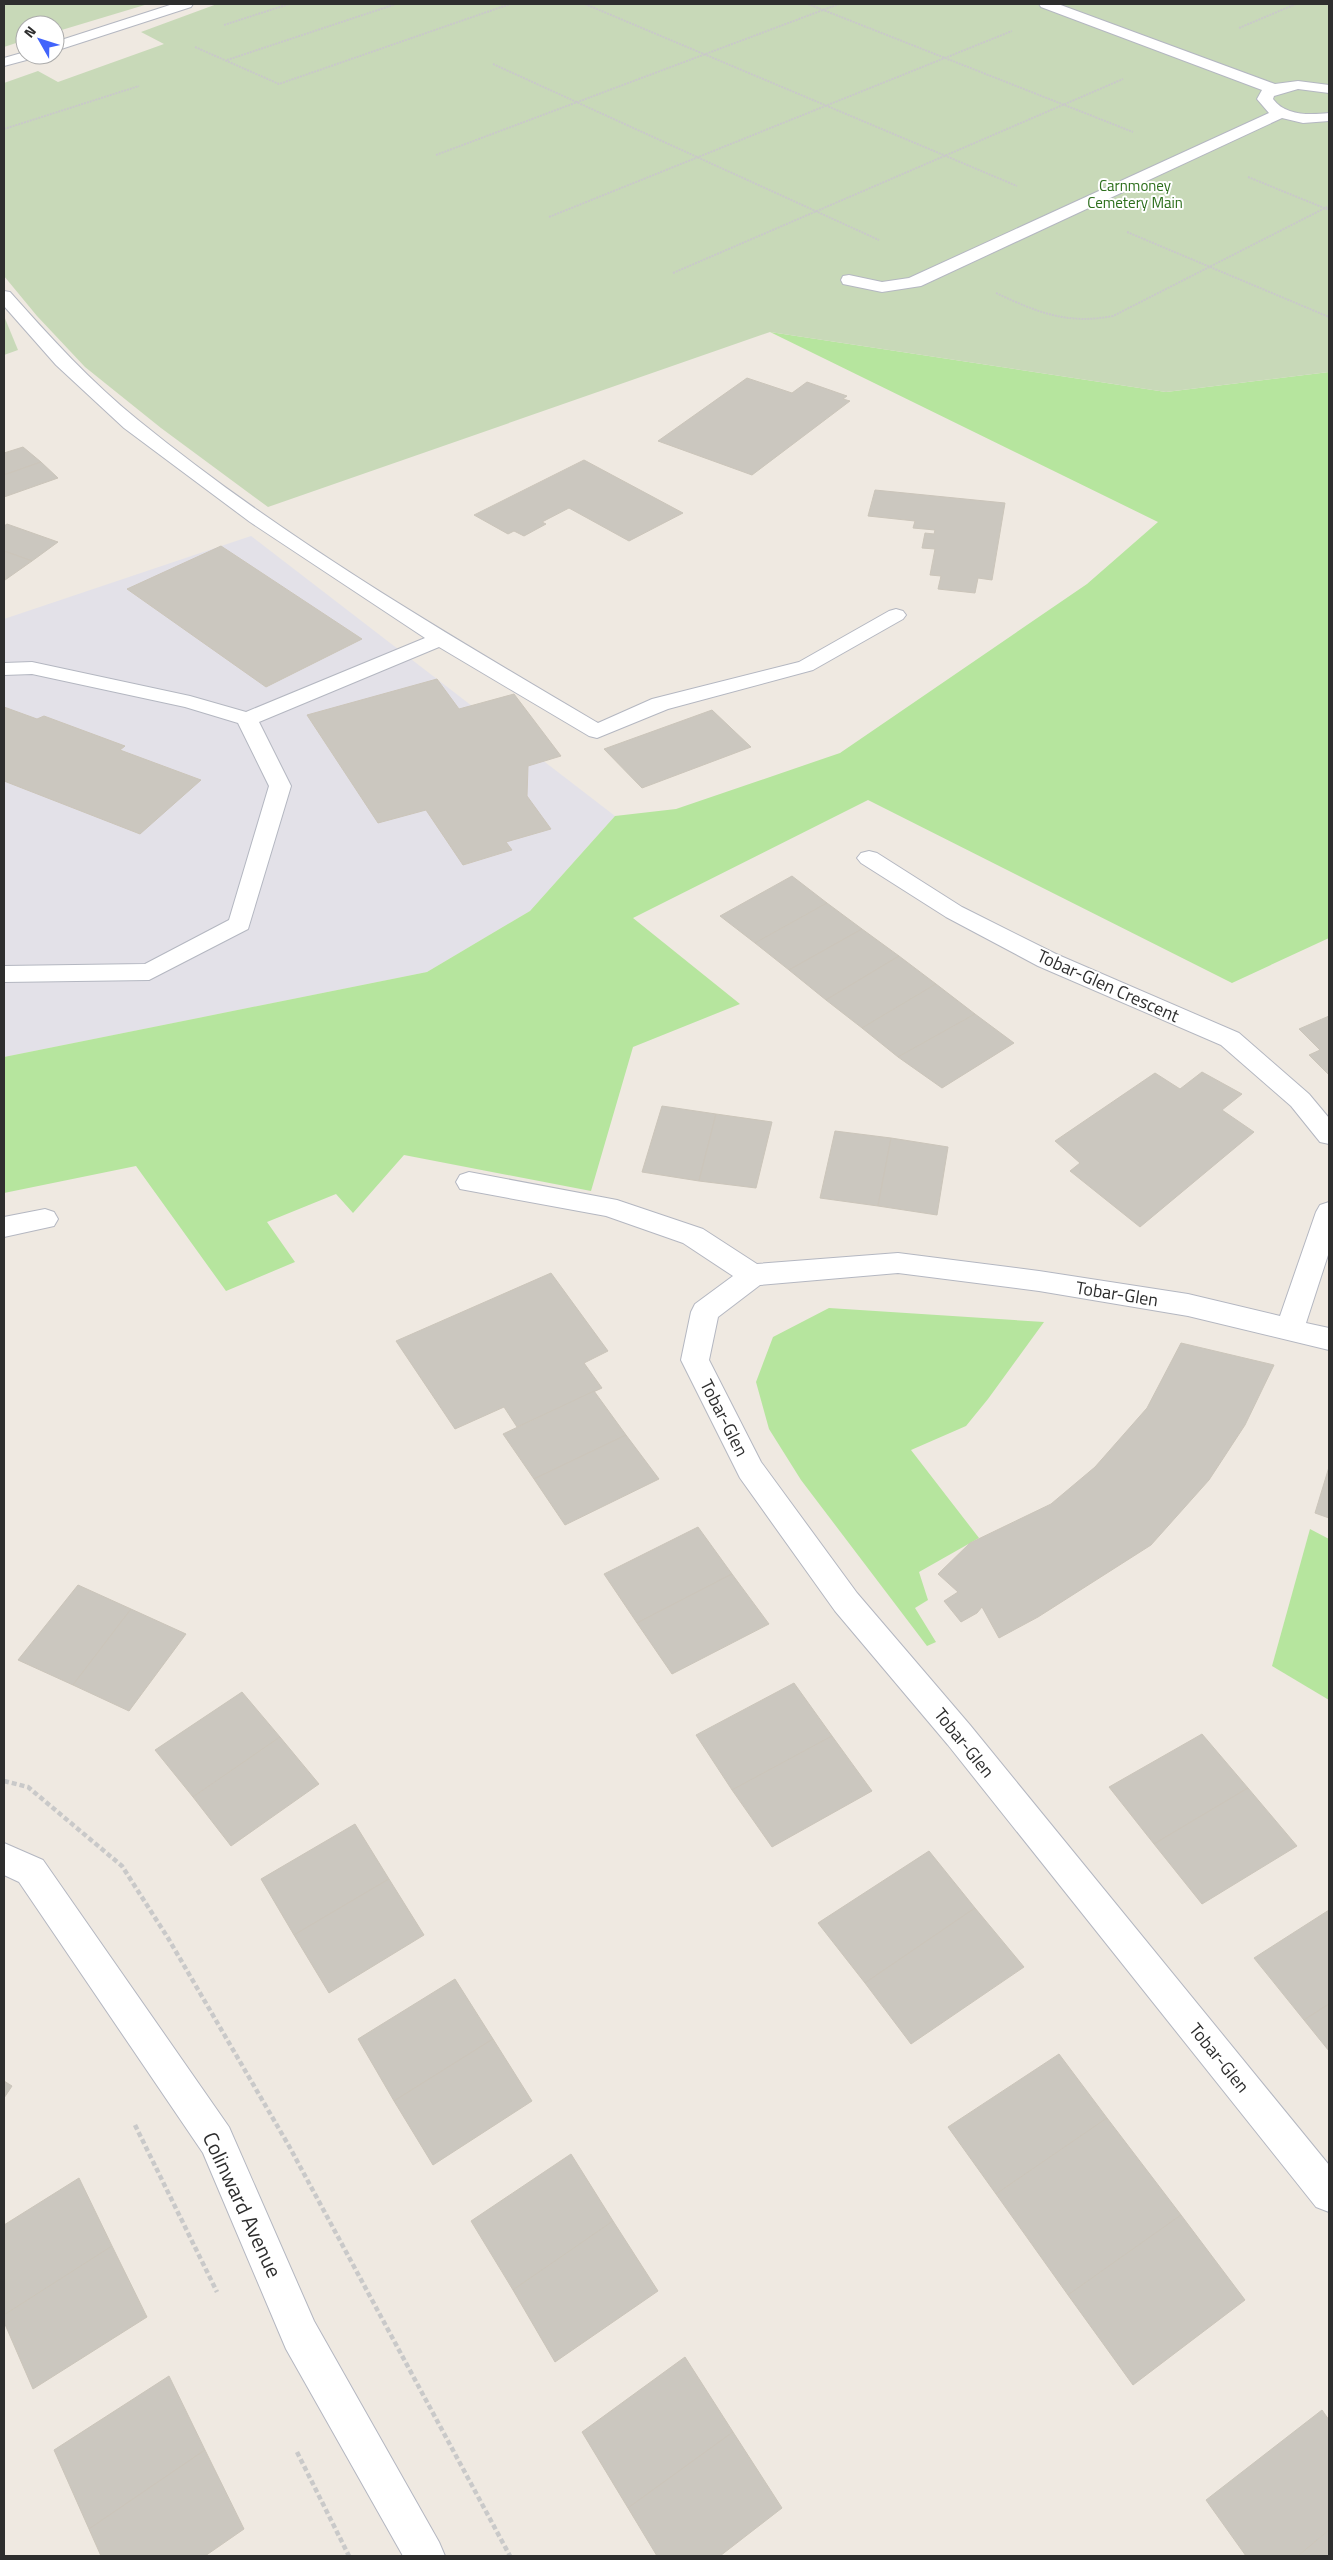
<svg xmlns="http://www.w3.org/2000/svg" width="1333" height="2560" viewBox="0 0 1333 2560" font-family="'Titillium Web',sans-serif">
<rect width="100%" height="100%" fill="#efe9e1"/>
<polygon fill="#e3e1e8" points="251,536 615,816 530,911 427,972 4,1057 4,619"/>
<g fill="#b6e59e">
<polygon points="770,332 1166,392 1329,372 1329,938 1232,983 868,800 633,918 740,1004 633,1047 591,1191 404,1155 353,1213 336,1194 267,1222 295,1262 226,1291 136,1166 4,1193 4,1057 427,972 530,911 615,816 676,809 840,753 1087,584 1158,522"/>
<polygon points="829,1308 1044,1322 988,1399 966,1426 911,1450 979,1538 919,1572 928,1600 915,1608 936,1642 927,1646 801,1480 769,1429 756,1382 773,1337"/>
<polygon points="1310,1529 1329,1539 1329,1700 1272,1666"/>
</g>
<g fill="#c8d9b8">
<polygon points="4,4 148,4 55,32 55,25 25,25 25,40 4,47"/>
<polygon points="217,4 1329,4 1329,372 1166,392 770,332 268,507 161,428 85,367 37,316 4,276 4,83 38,71 58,82 164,44 141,32"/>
<polygon points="4,316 18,350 4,355"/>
</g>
<g fill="#cbc7bf" stroke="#cbc5ba">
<polygon points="747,378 792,393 807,382 847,396 843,399 850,401 752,475 658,441"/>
<polygon points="23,447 41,462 4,475 4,453"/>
<polygon points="584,460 683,513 629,541 569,508 542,522 546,524 524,536 514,531 508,534 474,515"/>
<polygon points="41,462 58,478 4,497 4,475"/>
<polygon points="875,490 1005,503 992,580 978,578 975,593 938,589 941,576 930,575 935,549 922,548 925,533 934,534 935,530 913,528 915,521 868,516"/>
<polygon points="7,524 58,542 32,561 4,551 4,526"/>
<polygon points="221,546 362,639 266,687 127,589"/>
<polygon points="4,551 32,561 5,580"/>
<polygon points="437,679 459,709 514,694 561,756 528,766 527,796 551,829 506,842 512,850 463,865 426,810 378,823 307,715"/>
<polygon points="4,707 37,719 44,716 125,746 120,750 201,780 140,834 4,781"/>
<polygon points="712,710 751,747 642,788 604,749"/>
<polygon points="792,876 827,903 755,943 720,916"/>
<polygon points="827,903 862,929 789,970 755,943"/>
<polygon points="862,929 899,956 826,1000 789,970"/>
<polygon points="899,956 936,984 862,1028 826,1000"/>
<polygon points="936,984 975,1014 898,1057 862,1028"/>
<polygon points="975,1014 1014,1043 942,1088 898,1057"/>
<polygon points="1329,1016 1329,1073 1328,1074 1309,1055 1320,1050 1299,1029"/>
<polygon points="1202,1072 1242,1094 1222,1110 1254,1132 1140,1227 1070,1171 1080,1163 1055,1141 1155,1073 1180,1089"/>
<polygon points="662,1106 716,1114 699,1181 642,1172"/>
<polygon points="716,1114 772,1122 756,1188 699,1181"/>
<polygon points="835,1131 891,1138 878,1206 820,1198"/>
<polygon points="891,1138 948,1147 937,1215 878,1206"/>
<polygon points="551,1273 608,1351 584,1363 602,1388 517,1427 504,1407 455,1429 396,1341"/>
<polygon points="1181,1343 1274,1365 1245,1425 1209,1480 1151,1545 1038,1617 999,1638 982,1607 977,1613 961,1622 944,1601 958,1592 938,1574 970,1543 1051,1504 1095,1467 1147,1408"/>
<polygon points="594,1391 626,1435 534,1479 503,1434"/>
<polygon points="626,1435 659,1479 565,1525 534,1479"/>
<polygon points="1329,1467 1329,1518 1315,1513"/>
<polygon points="698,1527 732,1574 637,1623 604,1574"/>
<polygon points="732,1574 769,1624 672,1674 637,1623"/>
<polygon points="78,1585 131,1609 73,1685 18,1660"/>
<polygon points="131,1609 186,1634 129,1711 73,1685"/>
<polygon points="794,1683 832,1736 732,1790 696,1735"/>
<polygon points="242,1692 280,1737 193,1797 155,1750"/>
<polygon points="1202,1734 1248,1788 1154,1844 1109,1787"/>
<polygon points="832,1736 872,1791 772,1847 732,1790"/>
<polygon points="280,1737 319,1784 231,1846 193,1797"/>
<polygon points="1248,1788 1297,1846 1202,1904 1154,1844"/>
<polygon points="355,1824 389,1879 294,1935 261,1879"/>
<polygon points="929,1851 975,1908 865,1983 818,1923"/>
<polygon points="389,1879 424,1935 329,1993 294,1935"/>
<polygon points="975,1908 1024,1967 911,2044 865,1983"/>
<polygon points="1329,1910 1329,2004 1304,2020 1254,1958"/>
<polygon points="455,1979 493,2039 394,2101 358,2039"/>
<polygon points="1329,2004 1329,2051 1304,2020"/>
<polygon points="493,2039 532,2101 433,2165 394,2101"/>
<polygon points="1059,2054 1107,2118 996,2194 948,2127"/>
<polygon points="4,2081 12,2086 4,2098"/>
<polygon points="1107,2118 1181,2215 1068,2295 996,2194"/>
<polygon points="571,2154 613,2221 513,2290 471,2221"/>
<polygon points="79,2178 112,2246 4,2315 4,2225"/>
<polygon points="1181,2215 1245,2300 1133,2385 1068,2295"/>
<polygon points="613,2221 658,2291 555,2362 513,2290"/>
<polygon points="112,2246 147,2317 33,2389 4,2322 4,2315"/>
<polygon points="685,2357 733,2432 628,2508 582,2432"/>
<polygon points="169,2376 205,2450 89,2529 54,2450"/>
<polygon points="1322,2410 1329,2420 1329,2530 1298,2556 1246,2556 1206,2500"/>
<polygon points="733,2432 782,2508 720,2556 657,2556 628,2508"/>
<polygon points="205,2450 244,2529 205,2556 101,2556 89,2529"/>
<polygon points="1329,2530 1329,2556 1298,2556"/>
</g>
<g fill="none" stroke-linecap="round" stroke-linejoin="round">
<g stroke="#b4b7c1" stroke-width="2">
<g id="service">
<path d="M 1039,4 L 1058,4 L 1275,84 L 1298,81 L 1329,85 L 1329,93 L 1298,89 L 1274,96 L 1273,99 C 1285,116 1310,115 1329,113 L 1329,121 L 1303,123 L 1282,118 L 921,286 L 882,292 L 843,284 L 841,280 L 843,276 L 849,275 L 882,282 L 909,278 L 1269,113 L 1257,99 L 1262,90 L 1041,7 Z"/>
<path d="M 4,291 L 10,292 C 50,337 91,382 138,420 C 280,536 440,630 598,723 L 652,699 L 799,662 L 889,611 L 896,609 L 903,611 L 906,615 L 903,619 L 813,670 L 668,709 L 597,738 L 589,736 L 439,647 L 259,722 L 291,786 L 248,929 L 149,980 L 4,982 L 4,966 L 145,964 L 229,920 L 269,786 L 238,723 L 185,707 L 32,674 L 4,675 L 4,663 L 32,662 L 190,696 L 246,712 L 425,638 L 250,522 L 124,428 L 56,365 L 4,306 Z"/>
</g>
</g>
<g stroke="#b4b7c1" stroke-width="2">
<g id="minor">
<polygon points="173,4 193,4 191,7 55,51 55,42"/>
<polygon points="25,52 25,55 36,55 34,58 4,66 4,58"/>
<polygon points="869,851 877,853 962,907 1056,954 1239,1033 1309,1094 1329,1118 1329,1144 1320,1142 1291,1106 1221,1045 1038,966 946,917 861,863 857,858 861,853"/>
<polygon points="469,1172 617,1200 703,1229 757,1264 898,1253 1039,1271 1188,1294 1280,1316 1316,1212 1320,1205 1329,1202 1329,1252 1306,1323 1329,1328 1329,1350 1188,1316 1039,1291 898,1273 760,1285 718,1317 709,1360 761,1462 857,1593 970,1725 1329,2165 1329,2212 1316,2207 948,1745 835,1611 740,1478 681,1360 691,1312 695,1304 733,1276 683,1243 606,1216 460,1189 456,1182 460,1175"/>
<polygon points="45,1209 54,1212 58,1219 54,1226 4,1237 4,1217"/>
<polygon points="4,1843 43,1860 229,2127 314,2321 439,2542 445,2556 403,2556 286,2349 203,2153 19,1882 4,1875"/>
</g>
</g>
<g stroke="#c9c9c9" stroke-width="2" stroke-dasharray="2 1" stroke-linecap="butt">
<polyline points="585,4 1017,186"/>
<polyline points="808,4 1133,132"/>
<polyline points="224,25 289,4"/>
<polyline points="1239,28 1296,4"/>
<polyline points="195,47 279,84 510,4"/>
<polyline points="227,60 396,4"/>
<polyline points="493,64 879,240"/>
<polyline points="4,129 139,86"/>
<polyline points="436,155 839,4"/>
<polyline points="1248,177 1329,210"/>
<polyline points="549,217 1012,31"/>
<polyline points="1127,232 1329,317"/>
<polyline points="673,273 1123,79"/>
<path d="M 996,293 C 1037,312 1067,325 1113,316 L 1329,206"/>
</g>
<g stroke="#c9c9c9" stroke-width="4.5" stroke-dasharray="5 3" stroke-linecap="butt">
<polyline points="4,1781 28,1787 122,1866 168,1938 289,2146 510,2556"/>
<polyline points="135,2125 217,2292"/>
<polyline points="297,2452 349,2556"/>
</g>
<use href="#service" fill="#fff" fill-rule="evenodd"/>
<use href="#minor" fill="#fff" fill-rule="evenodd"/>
</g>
<g text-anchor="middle" stroke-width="4" stroke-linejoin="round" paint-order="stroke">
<g font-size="15" fill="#2c6e1b" stroke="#fff">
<text x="1135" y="191">Carnmoney<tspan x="1135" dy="17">Cemetery Main</tspan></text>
</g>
<g font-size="18" fill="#2e2e2e" stroke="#fff">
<text transform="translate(1108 986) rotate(24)" y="6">Tobar-Glen Crescent</text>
<text transform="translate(1117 1294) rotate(9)" y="6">Tobar-Glen</text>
<text transform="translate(724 1418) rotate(63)" y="6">Tobar-Glen</text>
<text transform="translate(964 1743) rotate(51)" y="6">Tobar-Glen</text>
<text transform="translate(1219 2058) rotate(51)" y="6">Tobar-Glen</text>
</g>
<g font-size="21" fill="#2e2e2e" stroke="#fff">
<text transform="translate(242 2205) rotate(65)" y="7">Colinward Avenue</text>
</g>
</g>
<rect width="1333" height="2560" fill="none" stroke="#2e2e2e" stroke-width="10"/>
<g transform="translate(40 40) rotate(309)"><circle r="24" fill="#ffffff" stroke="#ababab"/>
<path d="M0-4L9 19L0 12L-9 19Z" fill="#4264fb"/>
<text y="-8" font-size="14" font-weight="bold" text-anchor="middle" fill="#2e2e2e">N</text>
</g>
</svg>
